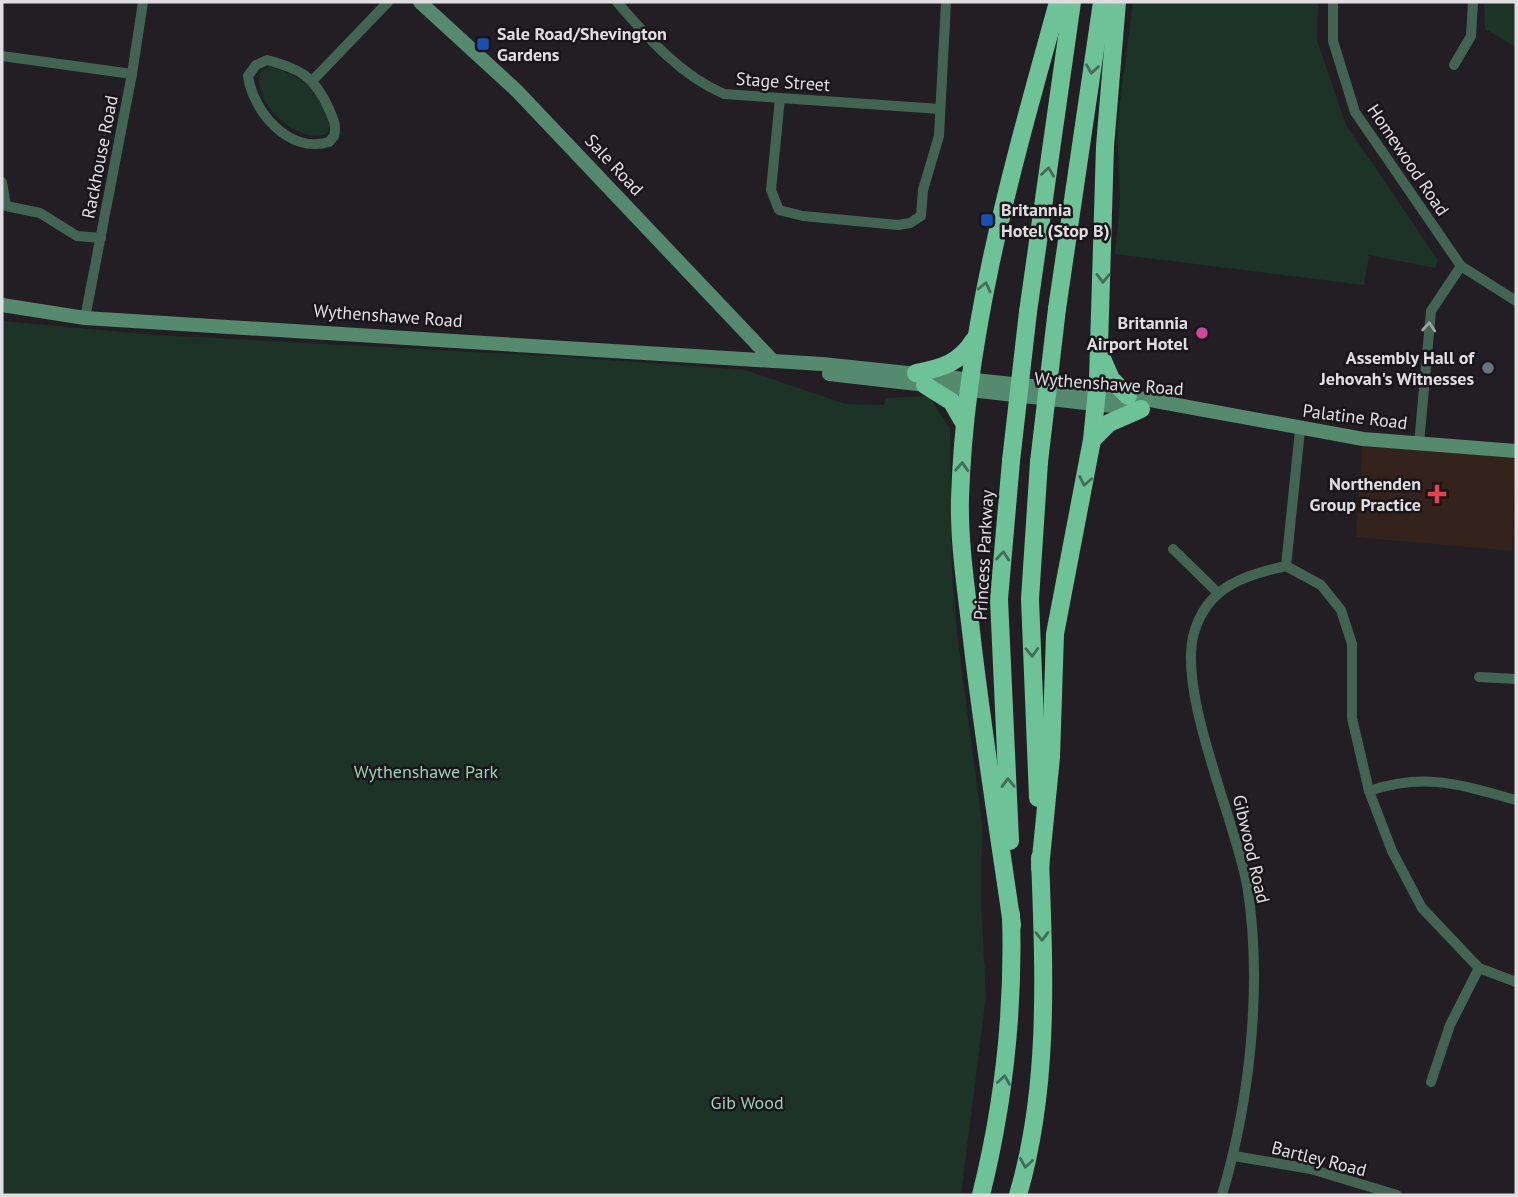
<svg xmlns="http://www.w3.org/2000/svg" width="1518" height="1197" viewBox="0 0 1518 1197" font-family="'PT Sans',sans-serif">
<rect width="100%" height="100%" fill="#231e23"/>
<polygon fill="#34221d" points="1363,439 1515,451 1512,551 1356,537"/>
<g fill="#1d3328">
<polygon points="1133,2 1318,2 1317,40 1346,125 1438,260 1435,268 1369,255 1364,285 1115,254 1120,203 1117,125"/>
<polygon points="1484,2 1516,2 1516,47 1485,29"/>
<path d="M 269,67 C 295,70 342,104 327,134 C 298,146 247,99 262,70 Z"/>
<polygon points="2,321 156,335 567,357 745,370 845,404 884,405 886,398 929,396 950,429 952,575 957,632 982,824 981,904 986,996 961,1195 2,1195"/>
</g>
<g fill="none" stroke-linecap="round" stroke-linejoin="round">
<g stroke="#436452" stroke-width="10">
<path d="M 617,2 C 648,38 680,75 724,94 L 940,109"/>
<polyline points="1333,2 1333,41 1355,112 1461,266 1516,301"/>
<polyline points="2,56 132,74"/>
<path d="M 267,60 C 301,69 315,77 329,109 C 333,118 337,126 334,136 L 329,142 C 288,154 253,111 248,76 L 256,65 Z"/>
<polyline points="1454,65 1471,36 1473,2"/>
<polyline points="313,80 388,2"/>
<polyline points="780,98 771,190 779,210 803,216 898,225 910,223 921,216 923,190 939,136 946,2"/>
<polyline points="2,182 6,206 40,213 77,236 101,238"/>
<polyline points="85,318 132,74 143,2"/>
<polyline points="1419,444 1431,311 1461,266"/>
<polyline points="1173,549 1217,592"/>
<polyline points="1286,566 1321,585 1341,610 1352,644 1352,718 1369,791 1392,851 1422,908 1479,968 1516,982"/>
<polyline points="1286,566 1300,430"/>
<polyline points="1479,677 1516,679"/>
<path d="M 1369,791 C 1426,772 1461,785 1516,800"/>
<polyline points="1431,1082 1450,1025 1479,968"/>
<polyline points="1234,1156 1311,1169 1397,1195"/>
<path d="M 1222,1195 C 1250,1101 1263,983 1247,885 C 1235,820 1177,692 1194,633 C 1207,587 1244,575 1286,566"/>
</g>
<g stroke="#558a6f" stroke-width="14">
<polyline points="420,2 517,91 773,361"/>
<polyline points="2,305 85,318 822,364 1128,396 1363,439 1516,451"/>
<polyline points="829,374 1139,409"/>
</g>
<g stroke="#6dc298" stroke-width="18">
<polyline points="1057,309 1102,2"/>
<polyline points="1028,312 1072,2"/>
<polyline points="1101,356 1111,379 1128,396"/>
<path d="M 916,373 C 942,368 960,363 974,340"/>
<polyline points="925,385 952,402 964,423"/>
<polyline points="1092,440 1109,423 1141,409"/>
<polyline points="1038,798 1030,599 1039,462"/>
<polyline points="1010,841 999,599 1011,461"/>
<polyline points="1040,868 1051,757 1055,634 1092,440 1098,380 1105,146 1117,2"/>
<path d="M 1012,925 C 998,827 982,729 971,631 C 966,588 959,543 960,499 C 965,329 1013,165 1058,2"/>
<path d="M 981,1195 C 1004,1103 1014,1010 1011,914"/>
<path d="M 1018,1195 C 1050,1087 1044,969 1040,858"/>
</g>
<g stroke="#6dc298" stroke-width="18">
<polyline points="1011,461 1028,312"/>
<polyline points="1039,462 1057,309"/>
</g>
</g>
<defs><path id="oneway-chevron" d="M-2-3.5L2.5 0L-2 3.5" fill="none" stroke-width="1.6" stroke-linecap="round" stroke-linejoin="round" transform="scale(1.75)"/></defs>
<g stroke="#436c59">
<use href="#oneway-chevron" transform="translate(1092 69) rotate(98)"/>
<use href="#oneway-chevron" transform="translate(1048 172) rotate(-82)"/>
<use href="#oneway-chevron" transform="translate(1103 278) rotate(91)"/>
<use href="#oneway-chevron" transform="translate(985 287) rotate(-77)"/>
<use href="#oneway-chevron" transform="translate(962 467) rotate(-87)"/>
<use href="#oneway-chevron" transform="translate(1085 481) rotate(101)"/>
<use href="#oneway-chevron" transform="translate(1003 556) rotate(-85)"/>
<use href="#oneway-chevron" transform="translate(1032 652) rotate(88)"/>
<use href="#oneway-chevron" transform="translate(1008 783) rotate(-91)"/>
<use href="#oneway-chevron" transform="translate(1042 936) rotate(89)"/>
<use href="#oneway-chevron" transform="translate(1004 1080) rotate(-81)"/>
<use href="#oneway-chevron" transform="translate(1026 1163) rotate(99)"/>
</g>
<use stroke="#9aa7a1" href="#oneway-chevron" transform="translate(1429 327) rotate(-85)"/>
<g fill="#1a4fb4" stroke="#19151a" stroke-width="2.5">
<rect x="476" y="37" width="14" height="14" rx="3.5"/>
<rect x="980" y="213" width="14" height="14" rx="3.5"/>
</g>
<circle fill="#d1479c" stroke="#19151a" stroke-width="2.5" cx="1202" cy="333" r="7"/>
<circle fill="#6b7280" stroke="#19151a" stroke-width="2.5" cx="1488" cy="368" r="7"/>
<path fill="#e0444e" stroke="#19151a" stroke-width="2.5" d="M1433.5 483.5h7v7h7v7h-7v7h-7v-7h-7v-7h7z"/>
<g text-anchor="middle" stroke-width="5" stroke-linejoin="round" paint-order="stroke">
<g font-size="18" font-weight="bold" fill="#e1dee1" stroke="#19151a" text-anchor="end">
<text x="497" y="40" text-anchor="start">Sale Road/Shevington<tspan x="497" dy="21">Gardens</tspan></text>
<text x="1001" y="216" text-anchor="start">Britannia<tspan x="1001" dy="21">Hotel (Stop B)</tspan></text>
<text x="1188" y="329">Britannia<tspan x="1188" dy="21">Airport Hotel</tspan></text>
<text x="1474" y="364">Assembly Hall of<tspan x="1474" dy="21">Jehovah's Witnesses</tspan></text>
<text x="1421" y="490">Northenden<tspan x="1421" dy="21">Group Practice</tspan></text>
</g>
<g font-size="18" fill="#e1dee1" stroke="#19151a">
<text transform="translate(783 82) rotate(4)" y="6">Stage Street</text>
<text transform="translate(100 157) rotate(-79)" y="6">Rackhouse Road</text>
<text transform="translate(1408 160) rotate(56)" y="6">Homewood Road</text>
<text transform="translate(614 165) rotate(47)" y="6">Sale Road</text>
<text transform="translate(388 316) rotate(4)" y="6">Wythenshawe Road</text>
<text transform="translate(1109 384) rotate(4)" y="6">Wythenshawe Road</text>
<text transform="translate(1355 417) rotate(7)" y="6">Palatine Road</text>
<text transform="translate(984 555) rotate(-87)" y="6">Princess Parkway</text>
<text transform="translate(1251 849) rotate(77)" y="6">Gibwood Road</text>
<text transform="translate(1319 1159) rotate(14)" y="6">Bartley Road</text>
</g>
<g font-size="18" fill="#98d3b4" stroke="#19151a">
<text x="426" y="778">Wythenshawe Park</text>
<text x="747" y="1109">Gib Wood</text>
</g>
</g>
<rect width="1518" height="1197" fill="none" stroke="#e1dee1" stroke-width="7"/>
</svg>
